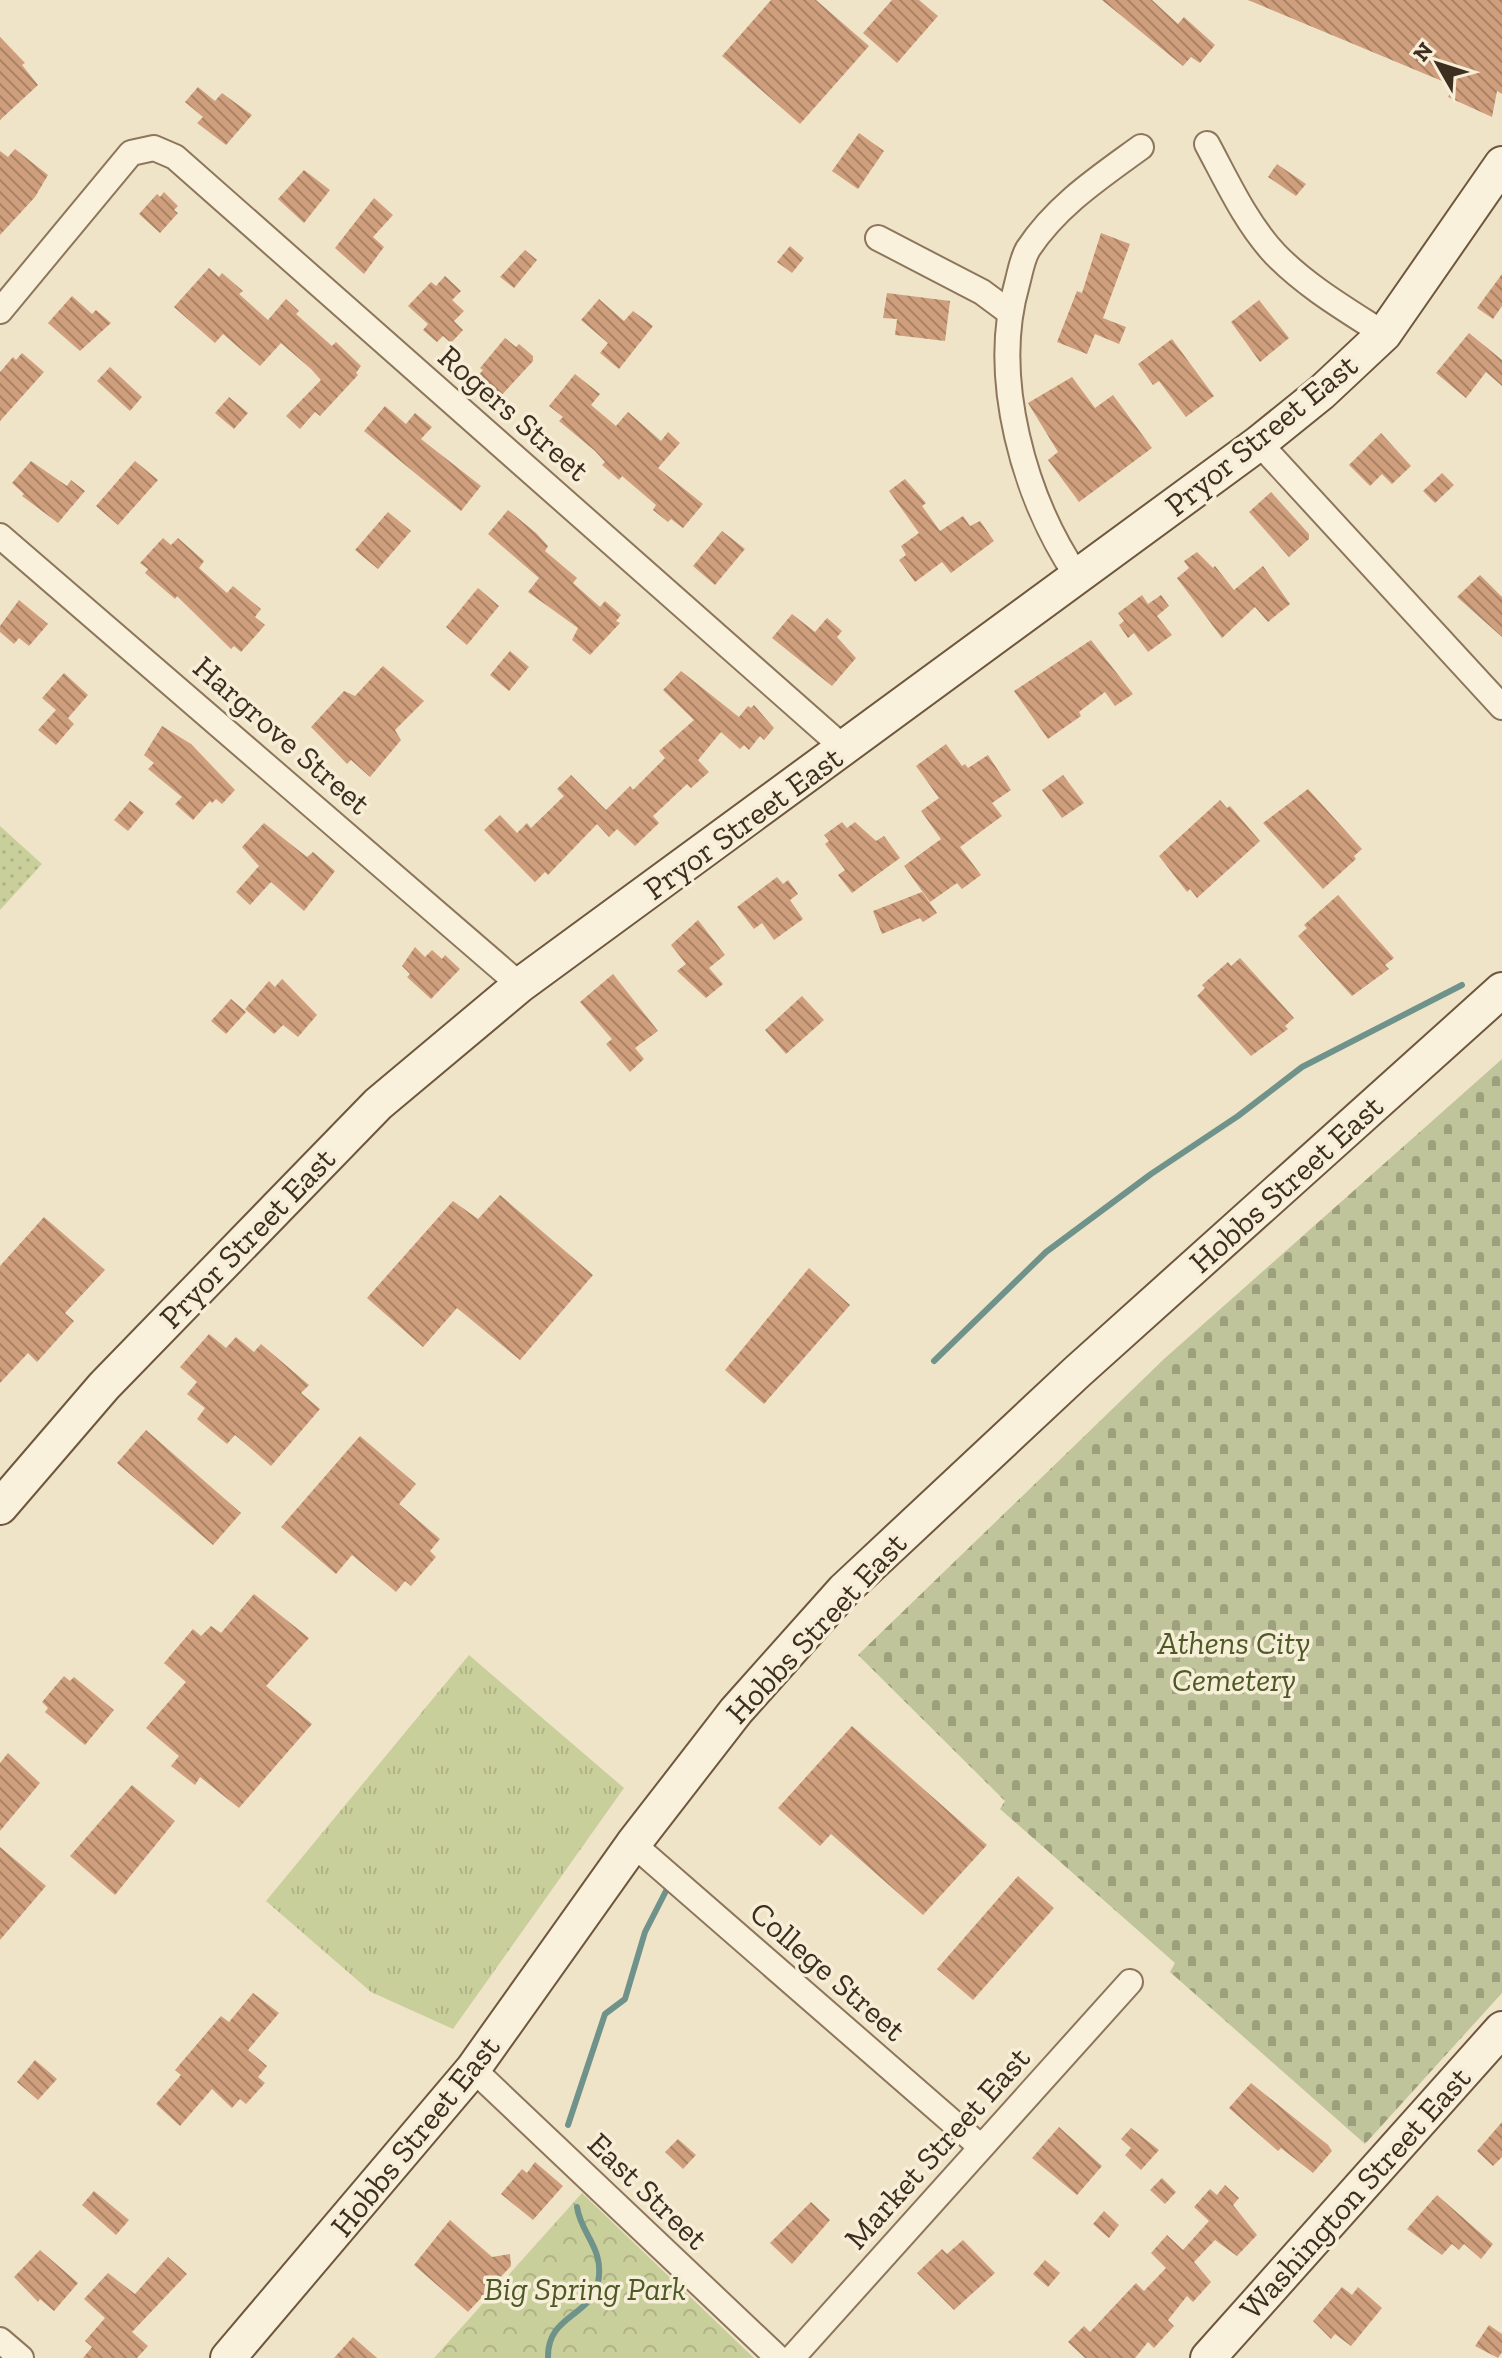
<svg xmlns="http://www.w3.org/2000/svg" width="1502" height="2358" viewBox="0 0 1502 2358" font-family="'Zilla Slab',serif">
<defs>
<pattern id="grass-tufts" width="24" height="20" patternUnits="userSpaceOnUse" patternTransform="scale(2)"><rect width="24" height="20" fill="#c9cf9b"/><path d="M3 7l-1-3M5 7V3M7 7l1-3M15 17l-1-3M17 17v-4M19 17l1-3" fill="none" stroke="#aeb285"/></pattern>
<pattern id="cemetery-stones" width="16" height="16" patternUnits="userSpaceOnUse" patternTransform="scale(2)"><rect width="16" height="16" fill="#bfc49a"/><path d="M2 7V4a2 2 0 0 1 4 0v3zM10 15v-3a2 2 0 0 1 4 0v3z" fill="#9ca07d"/></pattern>
<pattern id="park-crowns" width="20" height="18" patternUnits="userSpaceOnUse" patternTransform="scale(2)"><rect width="20" height="18" fill="#c9cf9b"/><path d="M2 6a3 3 0 1 1 6 0M12 15a3 3 0 1 1 6 0" fill="none" stroke="#aeb285"/></pattern>
<pattern id="garden-dots" width="8" height="8" patternUnits="userSpaceOnUse" patternTransform="scale(2)"><rect width="8" height="8" fill="#c9cf9b"/><path d="M2 2h.1M6 6h.1" fill="none" stroke="#aeb285" stroke-width="1.8" stroke-linecap="round"/></pattern>
<pattern id="building-back-hatch" width="6" height="6" patternUnits="userSpaceOnUse" patternTransform="scale(2)"><rect width="6" height="6" fill="#cf9f7d"/><path d="M-1 5l2 2M0 0l6 6M5-1l2 2" fill="none" stroke="#a98266"/></pattern>
</defs>
<rect width="100%" height="100%" fill="#f0e4c8"/>
<polygon fill="url(#grass-tufts)" points="469,1655 624,1788 453,2029 371,1992 266,1901"/>
<polygon fill="url(#cemetery-stones)" points="1502,1059 1502,1993 1365,2144 1170,1972 1175,1963 1000,1809 1005,1801 858,1655 1164,1359"/>
<polygon fill="url(#park-crowns)" points="582,2193 754,2358 434,2358"/>
<polygon fill="url(#garden-dots)" points="0,826 42,864 0,910"/>
<g fill="none" stroke-linecap="round" stroke-linejoin="round">
<g stroke="#6f938a" stroke-width="6">
<polyline points="934,1361 1046,1252 1151,1174 1238,1116 1302,1067 1462,985"/>
<polyline points="568,2125 605,2014 625,1999 645,1932 667,1889"/>
<path d="M 548,2358 C 547,2315 590,2317 598,2283 C 605,2248 581,2235 577,2207"/>
</g>
</g>
<g fill="url(#building-back-hatch)">
<polygon points="771,0 816,0 869,46 800,124 722,56"/>
<polygon points="892,0 919,0 938,16 897,63 863,33"/>
<polygon points="1102,0 1152,0 1178,24 1184,17 1215,45 1200,63 1191,57 1183,66"/>
<polygon points="1248,0 1502,0 1502,94 1497,91 1492,117 1448,97 1454,86"/>
<polygon points="0,37 25,63 22,65 38,85 0,120"/>
<polygon points="198,87 215,101 222,93 252,115 226,145 197,123 203,117 185,102"/>
<polygon points="859,133 884,151 858,189 832,171"/>
<polygon points="15,149 48,175 35,197 0,235 0,151 8,157"/>
<polygon points="1277,164 1306,184 1296,196 1268,177"/>
<polygon points="304,170 330,190 304,223 278,199"/>
<polygon points="164,192 178,206 174,210 178,213 160,233 139,214 157,194 160,197"/>
<polygon points="374,198 393,215 373,237 384,247 364,274 335,248"/>
<polygon points="1101,233 1130,244 1103,318 1126,327 1119,344 1095,334 1087,354 1057,342 1077,291 1082,293"/>
<polygon points="790,246 804,258 792,273 777,262"/>
<polygon points="525,250 537,260 514,288 500,277"/>
<polygon points="209,268 219,277 222,273 243,291 239,294 268,320 286,299 299,311 296,314 332,346 336,342 361,366 356,373 358,375 320,416 315,412 300,429 286,416 321,380 311,369 281,343 260,366 223,334 215,343 174,307"/>
<polygon points="1502,274 1502,306 1493,319 1477,308"/>
<polygon points="445,276 461,291 452,300 464,311 454,321 463,330 451,343 443,336 437,342 423,330 428,324 408,306 431,282 436,286"/>
<polygon points="887,293 950,301 945,341 895,335 897,319 883,318"/>
<polygon points="72,296 92,314 96,310 111,323 80,351 48,323"/>
<polygon points="599,299 624,321 633,311 653,326 619,369 600,353 608,343 581,320"/>
<polygon points="1259,300 1289,338 1260,362 1231,322"/>
<polygon points="1469,333 1502,360 1502,386 1486,372 1466,398 1436,373"/>
<polygon points="505,338 516,347 519,344 533,356 533,361 500,397 477,377 483,370 480,368"/>
<polygon points="1172,339 1214,396 1186,417 1159,381 1153,385 1138,364"/>
<polygon points="22,353 44,372 0,421 0,372 13,357 16,360"/>
<polygon points="110,367 142,397 130,411 97,381"/>
<polygon points="575,374 600,394 591,405 616,426 628,412 661,441 668,432 680,443 658,468 703,504 683,528 671,519 668,522 653,510 656,505 622,476 619,480 602,465 605,462 595,451 559,421 563,417 549,406"/>
<polygon points="1072,377 1095,408 1113,395 1152,448 1079,502 1048,460 1058,452 1028,403"/>
<polygon points="229,397 248,413 234,429 215,413"/>
<polygon points="385,406 406,424 415,413 432,427 421,439 481,486 461,511 364,431"/>
<polygon points="1381,433 1411,466 1392,484 1382,474 1370,486 1349,465"/>
<polygon points="31,461 67,486 71,480 85,491 58,523 22,496 24,494 12,483"/>
<polygon points="135,461 158,480 118,525 96,506"/>
<polygon points="1442,473 1454,485 1435,503 1423,491"/>
<polygon points="905,479 926,503 922,506 940,531 963,516 970,526 980,521 994,541 951,573 942,562 915,582 899,560 906,555 901,546 919,533 889,491"/>
<polygon points="1271,492 1309,534 1309,539 1289,557 1249,512"/>
<polygon points="508,510 536,533 548,546 545,551 577,578 573,583 600,607 605,601 621,615 616,621 620,623 590,655 572,640 578,628 528,592 539,578 488,534"/>
<polygon points="388,512 411,531 378,569 355,550"/>
<polygon points="722,531 745,549 715,585 693,566"/>
<polygon points="163,538 171,545 178,538 204,561 199,568 227,593 233,586 261,609 255,617 265,625 241,652 234,646 231,649 177,596 175,599 145,573 148,569 140,563"/>
<polygon points="1197,552 1213,568 1215,566 1234,590 1263,566 1290,604 1268,622 1255,607 1222,638 1177,578 1189,568 1184,561"/>
<polygon points="1480,575 1502,597 1502,637 1457,597"/>
<polygon points="478,588 499,606 467,645 446,627"/>
<polygon points="1142,595 1148,604 1161,595 1169,606 1157,616 1172,635 1148,652 1134,633 1128,638 1119,625 1124,621 1118,613"/>
<polygon points="19,600 48,624 29,646 19,638 14,644 0,632 0,626"/>
<polygon points="792,614 815,632 827,618 842,631 837,637 856,658 832,686 772,638"/>
<polygon points="1091,640 1133,694 1115,706 1105,692 1079,712 1081,716 1048,739 1014,691"/>
<polygon points="510,651 529,667 509,691 490,675"/>
<polygon points="383,666 424,701 395,730 401,740 370,777 351,760 347,764 311,727 344,691 355,696"/>
<polygon points="681,671 739,717 748,706 751,708 754,705 774,728 764,740 760,736 749,750 744,745 740,749 721,732 698,760 709,772 691,788 687,784 653,816 659,823 635,846 617,829 609,837 597,824 548,875 545,872 535,882 484,830 500,815 517,833 527,823 531,828 564,796 557,789 571,775 606,810 630,786 633,790 665,758 659,751 694,720 663,690"/>
<polygon points="64,673 88,695 68,718 74,724 56,745 38,730 56,710 42,698"/>
<polygon points="162,726 191,744 235,790 222,804 216,799 212,803 210,801 193,820 175,804 182,797 148,769 154,763 144,755"/>
<polygon points="946,744 962,766 965,764 968,768 988,755 1011,790 992,803 1002,816 960,847 981,875 962,889 957,883 930,902 904,866 941,839 921,811 939,798 916,766"/>
<polygon points="1063,775 1084,803 1062,818 1042,790"/>
<polygon points="1308,789 1362,849 1354,856 1356,859 1323,889 1263,823"/>
<polygon points="1220,800 1227,808 1230,806 1260,841 1197,898 1190,889 1187,892 1159,856"/>
<polygon points="130,801 144,812 128,831 114,820"/>
<polygon points="842,822 847,828 855,822 876,841 884,836 900,858 852,893 838,875 845,870 825,844 829,841 824,835"/>
<polygon points="264,823 307,857 313,852 335,871 304,911 271,882 250,905 236,892 259,866 242,847"/>
<polygon points="777,877 783,884 788,880 798,894 790,900 803,919 774,940 762,923 754,929 737,907"/>
<polygon points="922,892 937,913 923,922 920,918 882,934 873,911"/>
<polygon points="1338,895 1394,958 1385,965 1389,969 1352,996 1298,936 1307,928 1304,925"/>
<polygon points="698,920 725,955 709,968 723,984 706,998 677,971 686,964 671,945"/>
<polygon points="415,947 425,957 432,950 442,959 445,955 460,969 431,999 407,977 410,974 402,966"/>
<polygon points="1240,958 1294,1018 1285,1026 1288,1029 1251,1056 1197,996 1205,988 1202,985 1228,962 1231,966"/>
<polygon points="613,974 658,1031 635,1048 644,1059 630,1072 606,1044 612,1039 580,1002"/>
<polygon points="282,979 317,1015 298,1037 283,1025 274,1034 245,1009 269,981 275,987"/>
<polygon points="802,996 824,1020 786,1054 765,1030"/>
<polygon points="231,999 246,1012 226,1034 211,1021"/>
<polygon points="500,1195 593,1275 520,1360 457,1308 423,1347 367,1298 453,1201 478,1219"/>
<polygon points="44,1217 105,1270 65,1313 74,1321 37,1362 28,1353 0,1383 0,1266"/>
<polygon points="809,1268 850,1305 764,1404 725,1370"/>
<polygon points="209,1334 226,1348 236,1337 254,1352 261,1344 309,1385 301,1393 320,1409 271,1466 235,1435 227,1444 197,1419 205,1408 187,1394 197,1382 180,1367"/>
<polygon points="146,1430 241,1513 213,1545 117,1463"/>
<polygon points="360,1436 416,1484 399,1504 440,1539 430,1551 436,1557 411,1586 405,1581 396,1592 352,1555 336,1574 281,1527"/>
<polygon points="254,1594 309,1638 266,1686 312,1724 239,1808 200,1777 195,1785 171,1766 179,1756 146,1728 186,1682 164,1663 193,1629 201,1636 211,1626 221,1633"/>
<polygon points="64,1676 70,1681 74,1677 114,1710 85,1745 45,1712 48,1708 42,1702"/>
<polygon points="852,1726 987,1845 923,1915 831,1834 820,1846 778,1808"/>
<polygon points="8,1753 40,1783 0,1831 0,1763"/>
<polygon points="132,1785 175,1821 115,1895 70,1856"/>
<polygon points="0,1847 46,1886 0,1940"/>
<polygon points="1018,1876 1054,1908 973,2000 937,1969"/>
<polygon points="253,1993 279,2013 248,2050 267,2066 258,2077 265,2083 246,2104 240,2099 232,2108 212,2089 180,2126 156,2104 181,2075 175,2070 221,2016 229,2022"/>
<polygon points="35,2060 57,2079 38,2100 17,2082"/>
<polygon points="1251,2083 1328,2145 1332,2151 1313,2173 1281,2148 1278,2151 1229,2108"/>
<polygon points="1502,2122 1502,2157 1493,2166 1477,2151"/>
<polygon points="1059,2127 1102,2166 1077,2195 1032,2158"/>
<polygon points="1131,2128 1159,2150 1141,2170 1125,2155 1131,2148 1121,2139"/>
<polygon points="678,2139 696,2155 683,2169 665,2152"/>
<polygon points="535,2162 563,2186 533,2220 501,2194 522,2169 527,2173"/>
<polygon points="1162,2178 1176,2192 1165,2204 1150,2190"/>
<polygon points="1225,2185 1239,2198 1233,2205 1257,2235 1237,2256 1215,2240 1194,2262 1211,2282 1193,2302 1187,2296 1168,2320 1174,2326 1154,2348 1148,2342 1135,2358 1085,2358 1068,2342 1084,2326 1090,2332 1136,2283 1144,2291 1166,2268 1151,2253 1167,2235 1183,2250 1209,2221 1194,2207 1210,2189 1217,2195"/>
<polygon points="94,2191 129,2220 116,2235 82,2205"/>
<polygon points="1437,2195 1493,2244 1481,2259 1464,2244 1459,2250 1452,2244 1442,2255 1407,2229"/>
<polygon points="811,2202 830,2220 792,2264 770,2243"/>
<polygon points="1104,2211 1119,2225 1109,2238 1093,2224"/>
<polygon points="450,2220 492,2257 510,2254 511,2266 468,2312 414,2265"/>
<polygon points="963,2240 995,2273 954,2310 917,2273 942,2249 947,2254"/>
<polygon points="40,2250 78,2283 54,2311 40,2299 38,2302 14,2277"/>
<polygon points="168,2257 187,2274 132,2332 148,2346 137,2358 83,2358 92,2347 85,2341 105,2318 84,2299 108,2273 135,2294"/>
<polygon points="1045,2260 1060,2273 1048,2287 1033,2274"/>
<polygon points="1342,2287 1352,2295 1358,2287 1382,2308 1351,2346 1335,2334 1331,2339 1313,2321"/>
<polygon points="1489,2325 1502,2334 1502,2352 1498,2358 1475,2346"/>
<polygon points="353,2337 377,2358 334,2358"/>
</g>
<g fill="none" stroke-linecap="round" stroke-linejoin="round">
<g stroke="#8d765c" stroke-width="28">
<g id="street">
<path d="M 1207,144 C 1227,181 1246,223 1275,254 C 1307,287 1347,310 1384,334"/>
<polyline points="878,238 982,292 1009,312"/>
<polyline points="0,311 131,153 154,148 175,157 845,749"/>
<polyline points="1259,443 1502,707"/>
<polyline points="0,536 520,985"/>
<path d="M 1077,576 C 1024,498 990,377 1017,284 C 1020,273 1022,259 1028,249 C 1057,205 1100,177 1141,147"/>
<polyline points="633,1844 981,2147"/>
<polyline points="473,2069 778,2358"/>
<polyline points="0,2340 21,2358"/>
<polyline points="792,2358 1130,1982"/>
</g>
</g>
<g stroke="#6f573f" stroke-width="38">
<g id="secondary">
<polyline points="0,1507 104,1386 378,1104 520,985 1259,443 1321,393 1384,334 1502,164"/>
<polyline points="228,2358 473,2069 633,1844 736,1711 844,1590 1077,1372 1502,990"/>
<polyline points="1208,2358 1502,2029"/>
</g>
</g>
<use href="#street" stroke="#faf1dc" stroke-width="24"/>
<use href="#secondary" stroke="#faf1dc" stroke-width="34"/>
</g>
<g text-anchor="middle" stroke-width="7" stroke-linejoin="round" paint-order="stroke">
<g font-size="32" fill="#3d2e20" stroke="#f7eed8">
<text transform="translate(514 413) rotate(41)" y="11">Rogers Street</text>
<text transform="translate(1261 435) rotate(-39)" y="11">Pryor Street East</text>
<text transform="translate(282 735) rotate(41)" y="11">Hargrove Street</text>
<text transform="translate(743 823) rotate(-36)" y="11">Pryor Street East</text>
<text transform="translate(1286 1184) rotate(-42)" y="11">Hobbs Street East</text>
<text transform="translate(247 1238) rotate(-46)" y="11">Pryor Street East</text>
<text transform="translate(816 1628) rotate(-47)" y="11">Hobbs Street East</text>
<text transform="translate(828 1971) rotate(41)" y="11">College Street</text>
<text transform="translate(415 2136) rotate(-51)" y="11">Hobbs Street East</text>
<text transform="translate(937 2148) rotate(-48)" y="11">Market Street East</text>
<text transform="translate(648 2191) rotate(44)" y="11">East Street</text>
<text transform="translate(1355 2193) rotate(-48)" y="11">Washington Street East</text>
</g>
<g font-size="32" font-style="italic" fill="#4d5a26" stroke="#f7eed8">
<text x="1234" y="1654">Athens City<tspan x="1234" dy="37">Cemetery</tspan></text>
<text x="585" y="2300">Big Spring Park</text>
</g>
</g>
<g transform="translate(1438 64) rotate(309)" stroke="#f7eed8" stroke-width="6" paint-order="stroke">
<path d="M0-6L14 30L0 20L-14 30Z" fill="#3d2e20"/>
<text y="-12" font-size="22" font-weight="bold" text-anchor="middle" fill="#3d2e20">N</text>
</g>
</svg>
